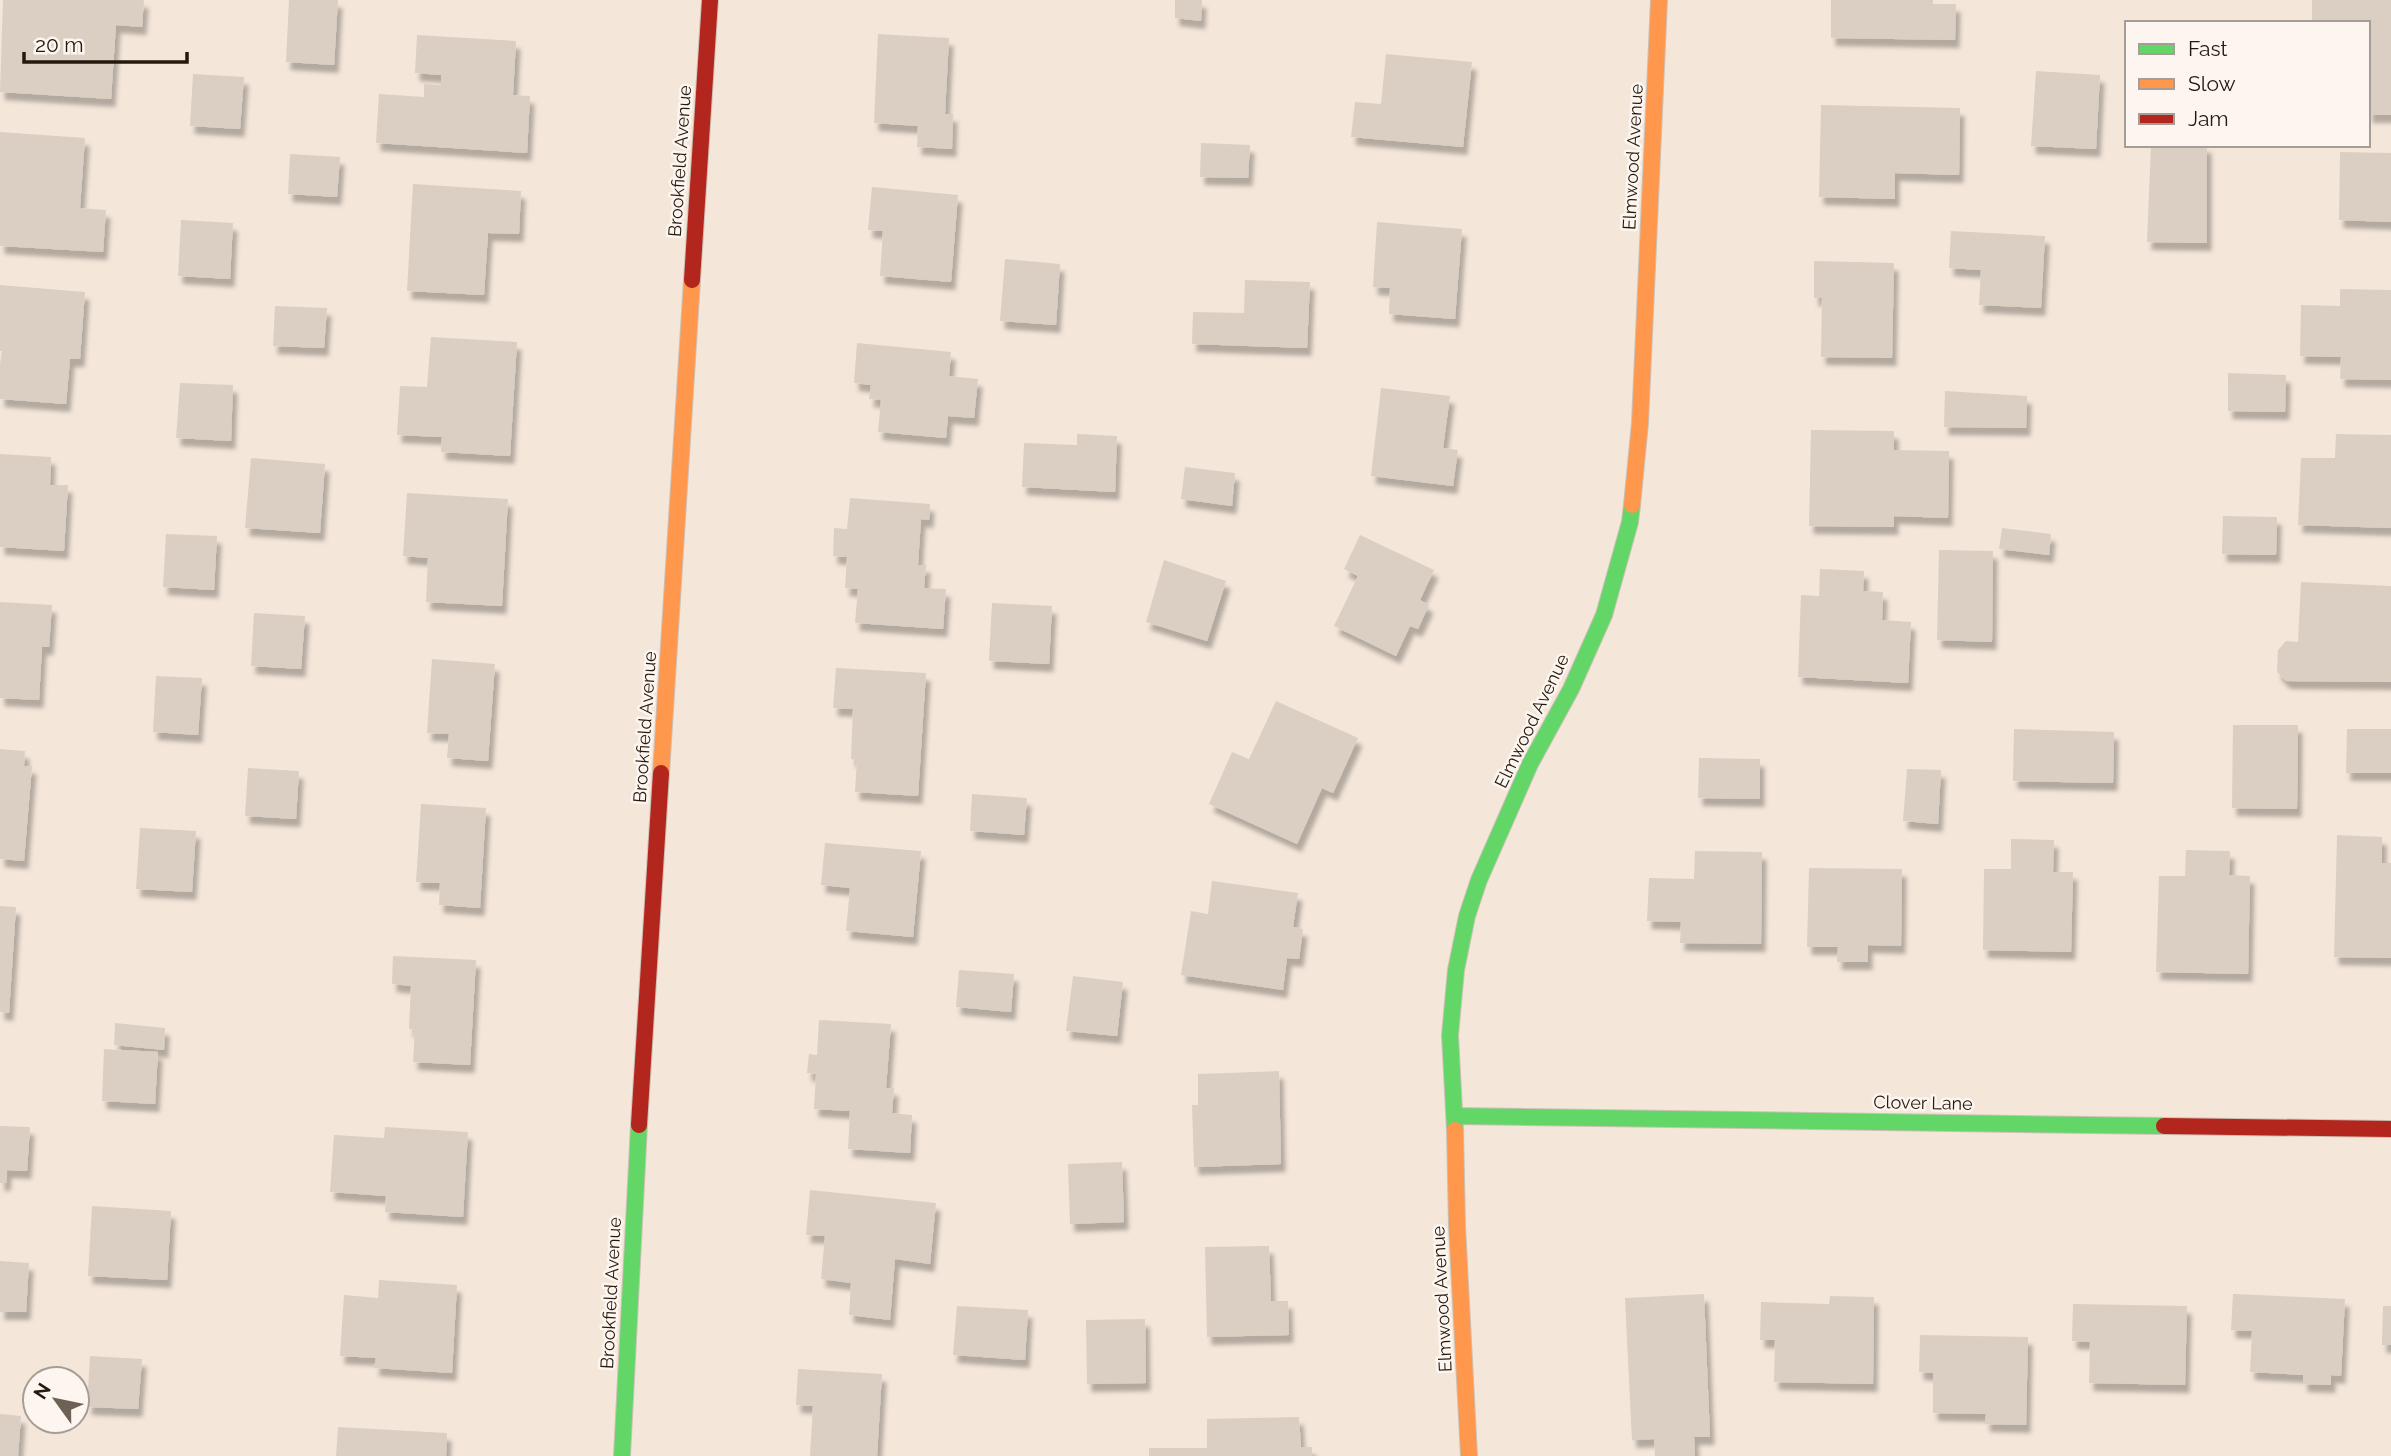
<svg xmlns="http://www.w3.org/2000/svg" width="2391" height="1456" viewBox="0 0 2391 1456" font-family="Raleway,sans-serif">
<defs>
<filter id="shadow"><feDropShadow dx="4.5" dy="8" stdDeviation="2" flood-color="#0004"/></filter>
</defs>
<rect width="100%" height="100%" fill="#f4e6d9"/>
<g fill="#dbcfc3" filter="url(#shadow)">
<polygon points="3,0 144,0 142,27 116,25 111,99 0,92"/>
<polygon points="289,0 338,0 334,65 286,62"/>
<polygon points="1175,0 1202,0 1201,21 1175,18"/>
<polygon points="1831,0 1933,0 1933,4 1956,4 1955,40 1831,38"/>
<polygon points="2312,0 2391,0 2391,115 2368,115 2368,23 2312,23"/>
<polygon points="878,34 949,38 945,114 953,114 952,149 917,147 918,126 874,123"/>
<polygon points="417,35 516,41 513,95 530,96 527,153 376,143 379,94 424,97 424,84 441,85 441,75 415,73"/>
<polygon points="1386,54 1472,62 1463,147 1351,137 1355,102 1381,104"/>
<polygon points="2036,71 2100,75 2096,149 2031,146"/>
<polygon points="193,74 244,77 240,129 190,126"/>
<polygon points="1821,105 1960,108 1959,175 1895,173 1895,199 1819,197"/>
<polygon points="0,132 85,138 80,208 106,210 103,252 0,246"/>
<polygon points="1201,143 1250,145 1248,178 1200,177"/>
<polygon points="2151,145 2207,145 2207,243 2147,242"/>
<polygon points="2340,152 2391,153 2391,222 2339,220"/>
<polygon points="290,154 340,157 337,197 288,194"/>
<polygon points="413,184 521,191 519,234 488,233 484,295 407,291"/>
<polygon points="872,187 958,195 951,282 880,276 883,231 868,230"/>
<polygon points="181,220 233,223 230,279 178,276"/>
<polygon points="1377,222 1462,229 1455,319 1389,314 1390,288 1373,287"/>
<polygon points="1951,231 2045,236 2041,308 1979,305 1981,270 1949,268"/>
<polygon points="1005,259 1060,264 1056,325 1000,321"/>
<polygon points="1814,261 1894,263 1892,358 1821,357 1822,298 1814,298"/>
<polygon points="1245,280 1310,282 1307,348 1192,344 1193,312 1244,313"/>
<polygon points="0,285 85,292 80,359 70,359 66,404 0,399 0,364 2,351 0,351"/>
<polygon points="2340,289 2391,290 2391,380 2340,379 2341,357 2300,356 2301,305 2340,306"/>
<polygon points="275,306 327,308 324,348 273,346"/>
<polygon points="431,337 517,342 510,456 441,452 442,437 397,435 400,386 427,387"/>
<polygon points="857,343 951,352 949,376 978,379 974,418 948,416 946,438 878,432 881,400 869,399 871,385 854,383"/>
<polygon points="2228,373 2286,375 2285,412 2228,411"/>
<polygon points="180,383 233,385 231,441 176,438"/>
<polygon points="1381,388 1450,396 1443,448 1458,450 1453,486 1371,476"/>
<polygon points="1945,391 2027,396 2026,428 1944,427"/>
<polygon points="1811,430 1894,431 1894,450 1949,451 1948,518 1894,516 1894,527 1809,526"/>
<polygon points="1077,434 1117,436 1115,492 1022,487 1024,443 1077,445"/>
<polygon points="2336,434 2391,435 2391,528 2298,525 2301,458 2335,458"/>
<polygon points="0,454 51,457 50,485 68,485 64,551 0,547"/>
<polygon points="251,458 325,464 320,533 245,528"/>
<polygon points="1185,467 1235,473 1232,506 1181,499"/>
<polygon points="407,493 508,499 502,606 426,602 428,558 403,556"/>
<polygon points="850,498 930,504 929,520 921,519 918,565 926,565 924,588 946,589 943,629 855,623 858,589 845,588 847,557 833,556 834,528 847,529"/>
<polygon points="2223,516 2277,517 2276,555 2222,554"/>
<polygon points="2002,528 2051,534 2049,555 1999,549"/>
<polygon points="166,534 217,536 214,590 163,587"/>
<polygon points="1360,535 1434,570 1420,600 1429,605 1418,629 1410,626 1396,656 1334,626 1358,576 1344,569"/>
<polygon points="1939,550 1993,551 1992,642 1937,640"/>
<polygon points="1164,560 1226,581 1207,641 1146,622"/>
<polygon points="1820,569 1864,571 1863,591 1883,592 1882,620 1911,622 1908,683 1798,677 1801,595 1819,596"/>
<polygon points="2301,582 2391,586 2391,682 2286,681 2277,672 2278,650 2286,641 2298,642"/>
<polygon points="0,602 52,605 49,647 42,647 39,700 0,698"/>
<polygon points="992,603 1052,606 1049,664 989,661"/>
<polygon points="254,613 305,616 301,669 251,666"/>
<polygon points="432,659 495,664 488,761 447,758 449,734 427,733"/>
<polygon points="836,668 926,673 918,796 855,792 857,760 851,759 853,709 833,708"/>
<polygon points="156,676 202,678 198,735 153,732"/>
<polygon points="1276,701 1358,738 1333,793 1322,788 1297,844 1209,804 1232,752 1249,759"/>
<polygon points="2233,725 2298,725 2297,809 2232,808"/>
<polygon points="2014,729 2114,732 2113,783 2013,781"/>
<polygon points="2347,729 2391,729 2391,773 2346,773"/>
<polygon points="0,749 25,751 24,766 32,766 24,861 0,859"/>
<polygon points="1699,758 1760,759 1760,799 1698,798"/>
<polygon points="248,768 299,771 296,819 245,816"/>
<polygon points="1907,769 1941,770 1938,824 1903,821"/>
<polygon points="972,794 1027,798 1024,835 970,831"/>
<polygon points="421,804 486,808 480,908 439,905 440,883 416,882"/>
<polygon points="140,828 196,831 192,892 136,889"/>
<polygon points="2337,835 2382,837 2382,863 2391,863 2391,958 2334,957"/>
<polygon points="2011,839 2054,840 2053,872 2073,872 2071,952 1983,950 1984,869 2011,869"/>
<polygon points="825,843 921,851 913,937 846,931 850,888 821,885"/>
<polygon points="2186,850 2230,851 2229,875 2250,876 2248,974 2156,972 2159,876 2185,876"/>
<polygon points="1695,851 1762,852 1761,944 1680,943 1681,922 1647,921 1649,878 1694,879"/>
<polygon points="1809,868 1902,869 1901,946 1868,945 1868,962 1837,962 1838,947 1807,947"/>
<polygon points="1212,881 1298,893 1293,927 1303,929 1299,959 1287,958 1283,990 1181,975 1191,911 1208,914"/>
<polygon points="0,906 16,907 9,1013 0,1012"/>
<polygon points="393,956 476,960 470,1065 413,1062 415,1030 409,1029 411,986 392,984"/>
<polygon points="959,970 1014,974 1011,1012 956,1007"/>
<polygon points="1073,976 1123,982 1117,1036 1066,1031"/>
<polygon points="819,1020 891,1024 886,1088 894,1088 892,1113 912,1115 910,1153 848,1149 850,1111 814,1109 816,1074 807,1073 809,1054 817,1055"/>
<polygon points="115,1023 165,1028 164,1050 114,1045"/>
<polygon points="104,1049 158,1052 155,1104 102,1101"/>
<polygon points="1279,1071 1281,1164 1194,1167 1192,1105 1198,1105 1198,1074"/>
<polygon points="0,1126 30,1127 27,1171 7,1170 6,1183 0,1183"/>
<polygon points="385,1127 468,1132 463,1217 385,1212 386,1196 330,1192 334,1135 384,1138"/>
<polygon points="1122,1162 1124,1222 1070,1224 1068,1164"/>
<polygon points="810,1190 936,1203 930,1264 895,1259 890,1320 849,1315 851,1283 821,1279 825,1236 806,1235"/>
<polygon points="92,1206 171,1211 167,1280 88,1276"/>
<polygon points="1269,1246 1271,1301 1288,1301 1289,1335 1207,1337 1205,1247"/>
<polygon points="0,1261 29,1263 26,1312 0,1312"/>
<polygon points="379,1280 457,1285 452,1373 374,1368 376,1358 340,1356 344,1295 378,1298"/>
<polygon points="1704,1294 1710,1437 1694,1437 1695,1456 1655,1456 1654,1439 1632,1440 1625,1298"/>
<polygon points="2233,1294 2345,1299 2341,1376 2331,1375 2331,1385 2303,1384 2303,1375 2250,1372 2252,1331 2231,1330"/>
<polygon points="1830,1296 1874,1297 1873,1384 1774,1382 1775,1340 1760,1340 1761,1302 1829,1304"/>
<polygon points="2073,1304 2187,1306 2185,1385 2089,1383 2090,1342 2072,1341"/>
<polygon points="957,1306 1028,1310 1025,1360 953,1355"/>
<polygon points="2383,1306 2391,1306 2391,1345 2382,1345"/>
<polygon points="1145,1319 1146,1383 1087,1384 1086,1320"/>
<polygon points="1920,1335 2028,1337 2026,1425 1985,1424 1986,1414 1933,1413 1933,1373 1919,1372"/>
<polygon points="90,1356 142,1359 138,1409 87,1407"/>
<polygon points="798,1369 882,1374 877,1456 810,1456 813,1406 796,1405"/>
<polygon points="0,1414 21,1416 18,1456 0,1456"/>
<polygon points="1299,1417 1301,1447 1312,1447 1312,1456 1149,1456 1149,1448 1207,1448 1207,1419"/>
<polygon points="338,1427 447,1433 446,1456 336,1456"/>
</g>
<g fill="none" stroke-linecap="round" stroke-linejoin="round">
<g stroke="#cdc1b6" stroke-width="18">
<g id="fast">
<polyline points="1455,1116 2164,1126"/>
<polyline points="1455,1130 1450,1035 1456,970 1467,916 1479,880 1530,764 1571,689 1604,615 1630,522 1632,505"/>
<polyline points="622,1456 639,1125"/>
</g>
</g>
<g stroke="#cdc1b6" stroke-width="18">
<g id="slow">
<polyline points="1632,505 1640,423 1659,0"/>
<polyline points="661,773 692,280"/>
<polyline points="1455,1130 1457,1226 1469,1456"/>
</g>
</g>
<g stroke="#cdc1b6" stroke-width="18">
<g id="jam">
<polyline points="692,280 710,0"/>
<polyline points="639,1125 661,773"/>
<polyline points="2164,1126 2391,1129"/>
</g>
</g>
<use href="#fast" stroke="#63d668" stroke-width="16"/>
<use href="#slow" stroke="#ff974d" stroke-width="16"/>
<use href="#jam" stroke="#b3261e" stroke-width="16"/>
</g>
<g text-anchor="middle" stroke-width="5" stroke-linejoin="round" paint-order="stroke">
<g font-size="18" fill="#24190e" stroke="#fdf6f0">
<text transform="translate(1633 157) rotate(-87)" y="6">Elmwood Avenue</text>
<text transform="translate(680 161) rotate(-86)" y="6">Brookfield Avenue</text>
<text transform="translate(1532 721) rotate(-64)" y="6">Elmwood Avenue</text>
<text transform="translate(645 727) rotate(-86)" y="6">Brookfield Avenue</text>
<text transform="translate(1923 1103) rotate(1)" y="6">Clover Lane</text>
<text transform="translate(611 1293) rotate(-87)" y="6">Brookfield Avenue</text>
<text transform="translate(1442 1299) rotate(-93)" y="6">Elmwood Avenue</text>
</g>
</g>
<rect x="2125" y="21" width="245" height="126" fill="#fdf6f0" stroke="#a69e96" stroke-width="2"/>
<rect x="2139" y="44" width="35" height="10" fill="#63d668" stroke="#a69e96" stroke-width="2"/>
<text x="2188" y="56" font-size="21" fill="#24190e">Fast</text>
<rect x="2139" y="79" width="35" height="10" fill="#ff974d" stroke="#a69e96" stroke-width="2"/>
<text x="2188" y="91" font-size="21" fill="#24190e">Slow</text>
<rect x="2139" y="114" width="35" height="10" fill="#b3261e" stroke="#a69e96" stroke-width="2"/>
<text x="2188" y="126" font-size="21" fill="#24190e">Jam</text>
<g transform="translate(56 1400) rotate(303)"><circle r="33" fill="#fdf6f0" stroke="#a69e96" stroke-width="2"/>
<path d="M0-5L12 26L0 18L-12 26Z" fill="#6d6155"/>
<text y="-10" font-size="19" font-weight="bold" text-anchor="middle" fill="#24190e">N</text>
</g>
<path d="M24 52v10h163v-10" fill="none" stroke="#24190e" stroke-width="3.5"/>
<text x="35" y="52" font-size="21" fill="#24190e" stroke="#fdf6f0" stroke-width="5" paint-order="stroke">20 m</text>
</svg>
